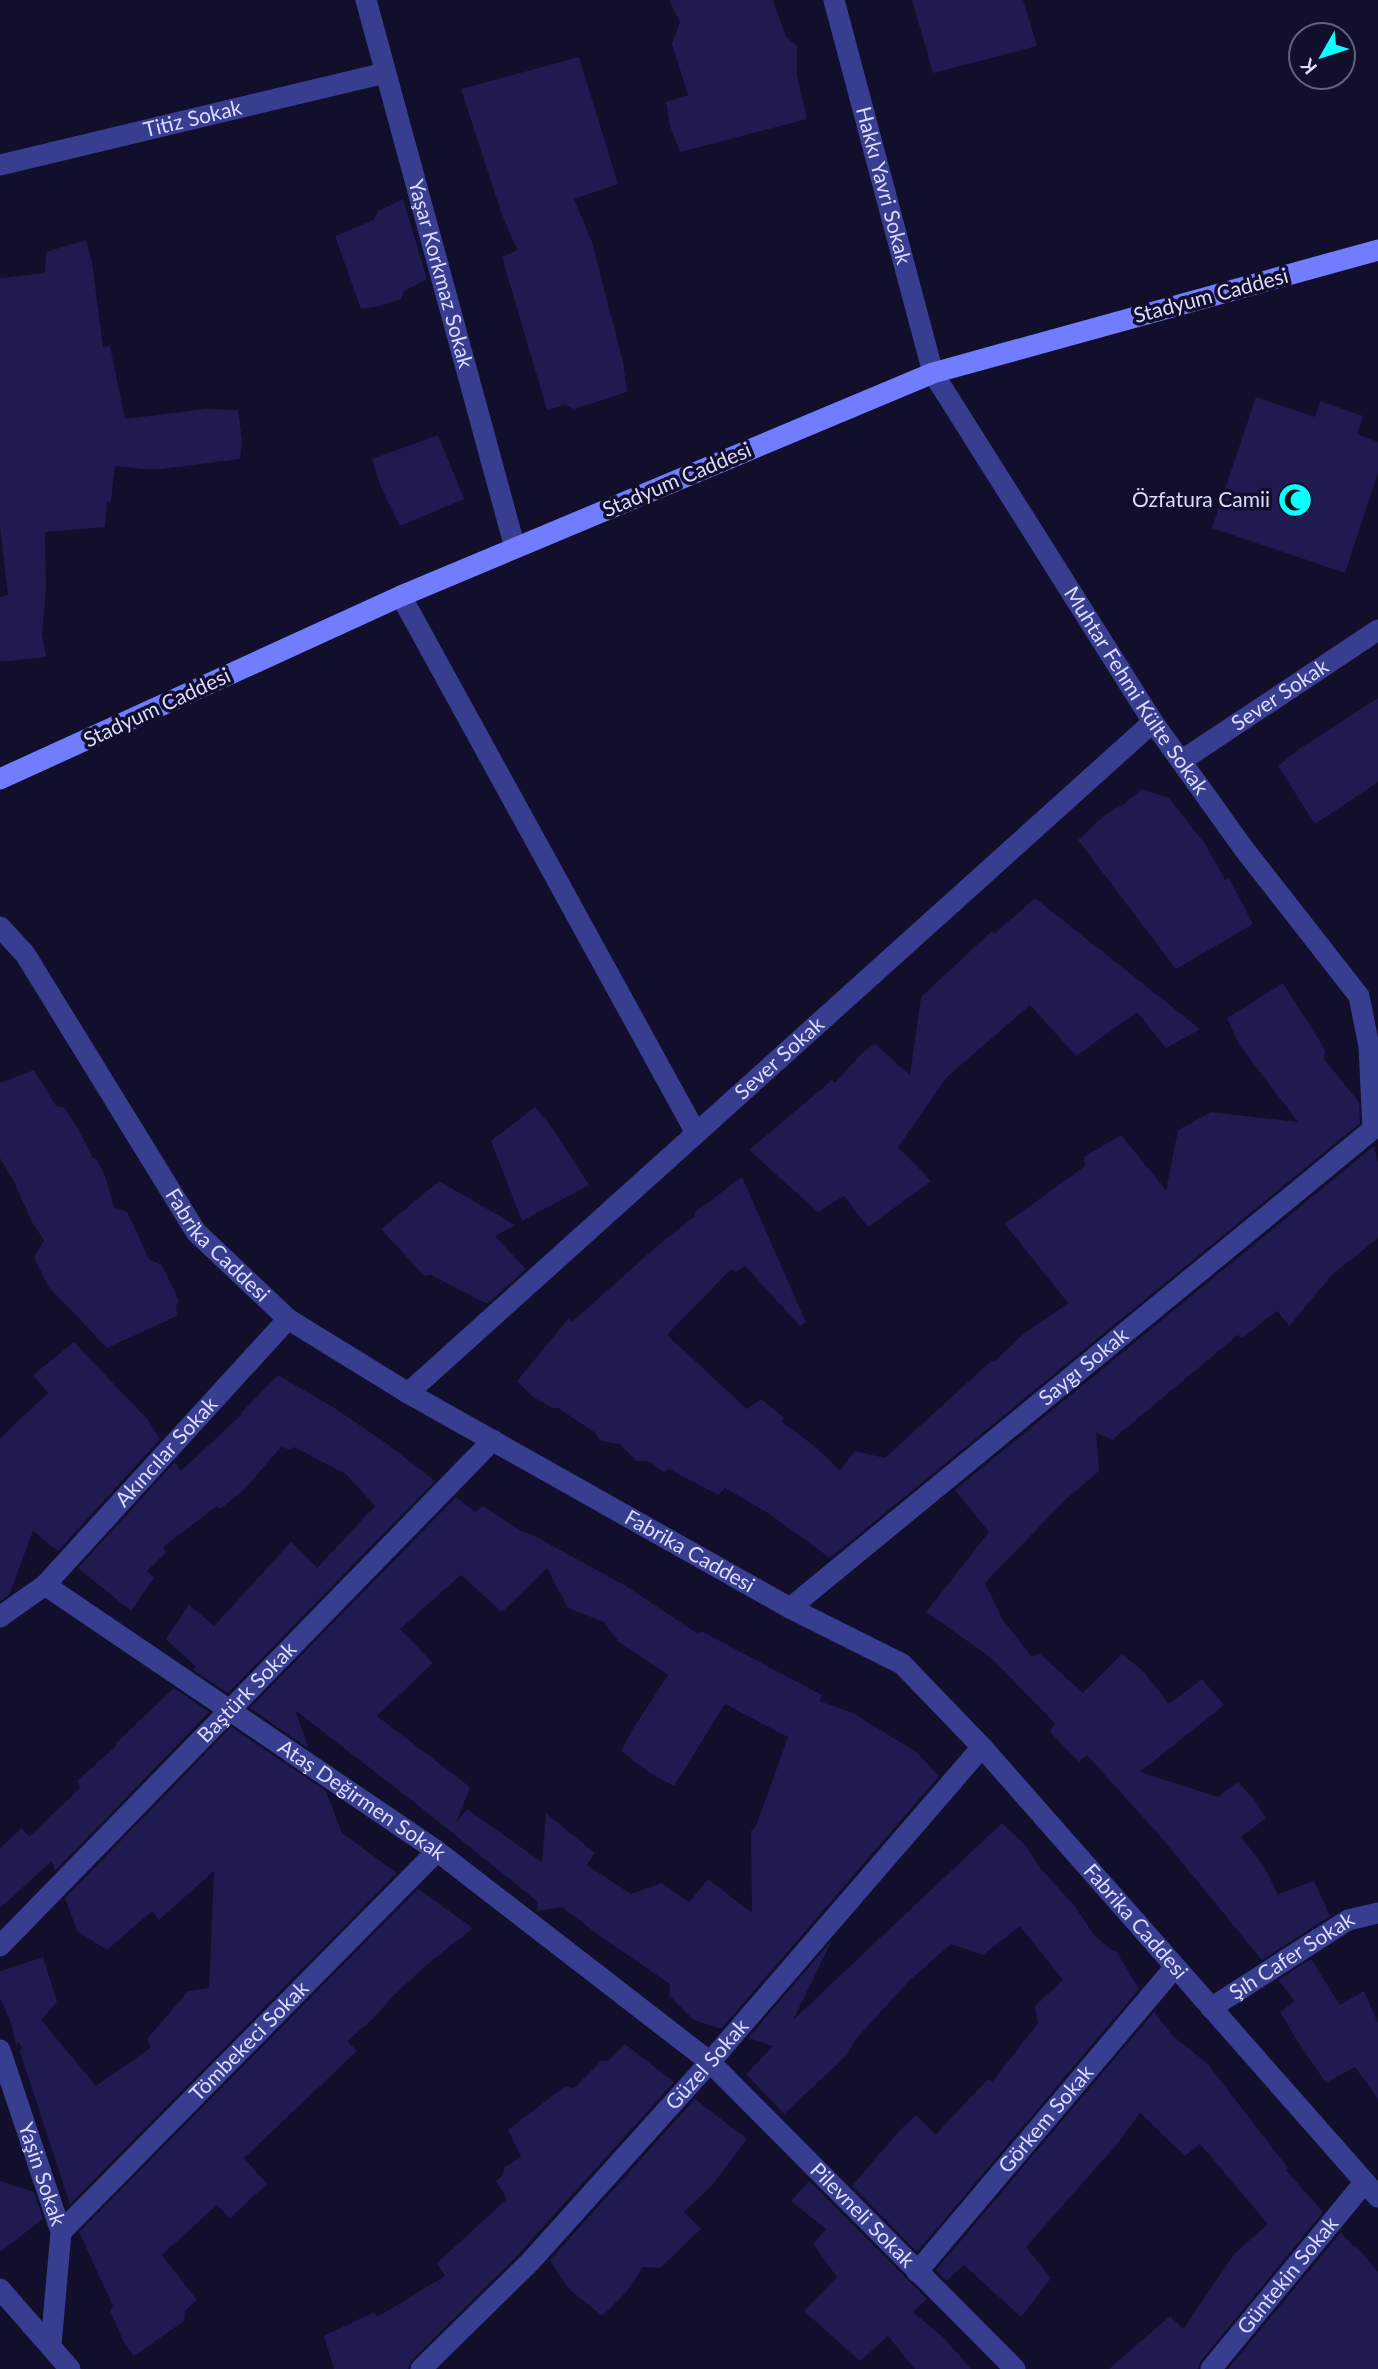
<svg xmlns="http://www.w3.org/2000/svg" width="1378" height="2369" viewBox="0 0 1378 2369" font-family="Lato,sans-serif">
<rect width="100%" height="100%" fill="#110f2c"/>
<g fill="#1f1a4f" fill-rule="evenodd">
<polygon points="669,0 773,0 786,37 797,46 797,75 807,119 680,152 670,126 666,102 688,95 672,44 680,22"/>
<polygon points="912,0 1023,0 1037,46 933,73"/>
<polygon points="579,57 618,184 574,199 592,242 623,362 627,392 574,409 565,405 547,410 502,257 517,250 501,212 461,89"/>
<polygon points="403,199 427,279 404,291 401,299 379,306 361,309 335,236 374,220 378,211"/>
<polygon points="86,240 92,262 103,347 110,346 125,419 206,409 238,410 242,441 240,459 153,470 115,466 111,501 107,502 105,527 45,532 46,590 42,634 46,657 0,662 0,597 8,595 0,527 0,278 45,273 46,252"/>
<polygon points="1256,397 1315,417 1320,401 1363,416 1357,434 1378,442 1378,473 1345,573 1212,528"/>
<polygon points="438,435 464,499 400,526 380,485 372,459"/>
<polygon points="1378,698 1378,782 1315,824 1278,766 1299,749"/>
<polygon points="1142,789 1169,798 1205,844 1225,880 1229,878 1253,924 1176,969 1078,840 1098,821 1119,805 1122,806"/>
<polygon points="1035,898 1200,1029 1166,1048 1137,1012 1076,1056 1030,1005 947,1077 898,1147 931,1181 868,1227 844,1196 818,1212 749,1150 832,1080 835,1083 862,1053 875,1044 910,1075 921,997 992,931 994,934"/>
<polygon points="1283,983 1321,1043 1325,1051 1324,1059 1359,1102 1360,1123 830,1558 768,1513 725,1488 718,1495 669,1469 664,1472 650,1462 636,1461 620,1444 601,1441 594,1432 558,1408 552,1408 533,1397 517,1381 569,1318 572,1322 656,1247 695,1216 694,1213 742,1177 806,1322 800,1326 745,1266 736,1272 731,1269 667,1335 747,1409 761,1399 783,1417 782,1422 813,1445 840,1470 855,1451 885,1458 991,1361 994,1362 1021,1336 1068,1303 1005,1224 1085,1166 1084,1157 1121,1135 1166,1190 1178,1130 1211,1112 1298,1122 1240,1046 1227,1018"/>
<polygon points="34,1070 56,1106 64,1107 76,1125 93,1158 96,1159 105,1176 114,1207 127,1212 149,1259 162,1265 179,1301 176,1306 177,1316 107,1348 48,1286 34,1257 44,1240 33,1224 14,1182 0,1158 0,1083"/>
<polygon points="535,1107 550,1125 589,1185 522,1221 491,1141"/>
<polygon points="1374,1146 1378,1163 1378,1238 1333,1274 1289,1326 1277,1311 1242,1338 1238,1335 1112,1440 1096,1432 1099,1471 1065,1500 985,1583 1003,1620 1032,1657 1039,1653 1083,1693 1122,1654 1143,1671 1169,1704 1202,1679 1224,1705 1140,1772 1218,1797 1238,1782 1254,1799 1266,1818 1241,1837 1263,1865 1278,1894 1314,1881 1330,1916 1262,1960 1161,1837 1087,1755 1079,1762 1050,1732 1055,1723 990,1657 926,1612 989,1532 955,1490"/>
<polygon points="439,1181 515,1225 495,1236 526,1269 487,1304 431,1275 424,1276 381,1229"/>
<polygon points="74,1342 148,1420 160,1439 58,1551 33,1531 9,1595 0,1601 0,1438 48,1393 33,1375"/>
<polygon points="278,1375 333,1407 386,1443 435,1481 228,1693 193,1670 196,1667 166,1639 189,1604 214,1626 291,1542 317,1568 375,1506 346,1474 294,1447 291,1450 281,1447 243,1491 220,1509 217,1506 163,1547 166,1552 147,1571 154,1578 131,1611 78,1568 175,1462 181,1471 241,1415 240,1414"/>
<path d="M 456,1497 L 475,1512 L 483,1506 L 523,1532 L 533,1535 L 626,1586 L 698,1634 L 701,1631 L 822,1695 L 819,1701 L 853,1713 L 916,1752 L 939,1776 L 721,2029 L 694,2020 L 669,1995 L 670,1984 L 604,1939 L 562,1907 L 537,1911 L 538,1902 L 424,1810 L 295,1710 L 309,1749 L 250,1708 ZM 547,1568 L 568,1608 L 604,1622 L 619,1642 L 668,1675 L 631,1732 L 621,1751 L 650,1773 L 674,1786 L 725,1704 L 788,1737 L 756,1826 L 751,1831 L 752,1913 L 708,1879 L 689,1902 L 662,1883 L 631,1894 L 587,1865 L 595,1853 L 546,1813 L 542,1862 L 467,1809 L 456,1823 L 470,1787 L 377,1716 L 433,1663 L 400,1629 L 461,1575 L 502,1612 Z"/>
<polygon points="174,1688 209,1712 55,1871 52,1861 0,1908 0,1848 22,1828 29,1837 80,1788 77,1781 116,1746 116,1743"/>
<polygon points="231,1727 326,1791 342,1833 397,1873 70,2204 20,2052 22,2048 19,2042 16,2045 11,2023 0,1998 0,1971 43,1957 57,2002 41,2020 96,2086 150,2048 148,2038 188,1991 209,1988 214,1871 159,1920 152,1911 107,1950 77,1931 65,1898"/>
<polygon points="1002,1823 1026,1846 1041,1869 1074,1905 1094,1935 1110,1949 1116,1951 1139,1989 917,2252 852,2186 900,2130 916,2115 936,2134 988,2079 992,2082 1038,2023 1035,2006 1063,1980 1020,1926 983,1955 951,1944 909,1981 854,2041 847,2055 784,2114 746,2074 773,2046 748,2038 832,1940 793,2020"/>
<polygon points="418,1889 473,1928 424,1967 391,1998 375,2017 347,2041 357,2051 244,2158 267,2184 230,2218 217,2205 162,2255 197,2300 185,2311 184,2321 134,2356 123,2340 110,2311 113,2306 79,2232"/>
<polygon points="1311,1959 1340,2005 1364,1991 1378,2023 1378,2099 1355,2067 1326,2083 1296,2039 1280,2012 1295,2001 1278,1980"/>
<polygon points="1154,2012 1174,2037 1207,2063 1288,2168 1286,2170 1323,2212 1201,2361 1198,2369 1109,2369 1170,2316 1183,2329 1235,2253 1268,2224 1200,2144 1185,2156 1140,2113 1118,2143 1026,2247 1051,2278 1021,2317 964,2265 946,2281 936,2270"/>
<polygon points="625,2044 674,2082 513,2260 412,2360 408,2369 334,2369 324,2336 374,2312 377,2317 445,2276 437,2263 507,2199 496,2181 503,2175 504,2167 521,2157 508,2130 565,2086 574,2088 601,2061 608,2061"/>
<polygon points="695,2099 747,2139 713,2184 684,2212 701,2229 660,2268 643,2267 626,2292 602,2316 569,2289 550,2260"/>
<polygon points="0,2181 34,2192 43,2219 0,2252"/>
<polygon points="809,2181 927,2299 913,2312 945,2339 971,2369 915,2369 888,2336 860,2361 804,2311 837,2277 813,2244 826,2229 791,2201"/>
<polygon points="1341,2232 1354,2247 1356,2246 1378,2272 1378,2369 1228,2369"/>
</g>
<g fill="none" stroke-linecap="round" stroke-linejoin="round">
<g stroke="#373d8f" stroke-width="21">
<path id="s1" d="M 366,0 L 515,548"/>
<path id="s2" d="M 834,0 L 933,373 L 1153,722 L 1244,849 L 1359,996 L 1369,1046 L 1373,1129"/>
<path id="s3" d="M 0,165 L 385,73"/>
<polyline points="401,596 696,1133"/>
<path id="s4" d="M 1181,761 L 1378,630"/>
<path id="s5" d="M 0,927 L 25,954 L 196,1232 L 288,1319 L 408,1393 L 790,1608 L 902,1664 L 982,1747 L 1378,2197"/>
<path id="s6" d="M 408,1393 L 1153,722"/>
<path id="s7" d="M 45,1585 L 288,1319"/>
<path id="s8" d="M 790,1608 L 1378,1125"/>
<path id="s9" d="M 0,1617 L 45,1585 L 437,1851 L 710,2062 L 1015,2369"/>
<path id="s10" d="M 0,1946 L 493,1440"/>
<path id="s11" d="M 1211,2008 L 1348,1920 L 1378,1913"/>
<path id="s12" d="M 0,2050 L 61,2232 L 51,2345"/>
<path id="s13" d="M 61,2232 L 437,1851"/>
<path id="s14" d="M 917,2272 L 1175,1967"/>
<polyline points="0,2289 70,2369"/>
<path id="s15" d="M 421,2369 L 530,2262 L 710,2062 L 982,1747"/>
<path id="s16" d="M 1211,2369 L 1364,2183"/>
</g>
<polyline stroke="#727cff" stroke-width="21" points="0,779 401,596 933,373 1378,250"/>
</g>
<defs>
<g id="mosque-disc" transform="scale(1.75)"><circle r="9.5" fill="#07ffff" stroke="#110f2c"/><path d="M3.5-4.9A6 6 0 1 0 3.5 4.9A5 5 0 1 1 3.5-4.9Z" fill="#111"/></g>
</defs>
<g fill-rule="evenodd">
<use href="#mosque-disc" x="1295" y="500"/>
</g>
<g text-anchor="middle" stroke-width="7" stroke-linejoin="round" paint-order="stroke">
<g font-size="21" fill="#dbdbff" stroke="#110f2c">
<text dy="7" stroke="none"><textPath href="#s3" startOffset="198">Titiz Sokak</textPath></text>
<text dy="7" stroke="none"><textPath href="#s2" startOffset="192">Hakkı Yavri Sokak</textPath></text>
<text dy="7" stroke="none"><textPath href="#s1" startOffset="284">Yaşar Korkmaz Sokak</textPath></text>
<text transform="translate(1211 296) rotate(-15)" y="7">Stadyum Caddesi</text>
<text transform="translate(677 480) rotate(-23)" y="7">Stadyum Caddesi</text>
<text dy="7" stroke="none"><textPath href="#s2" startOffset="763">Muhtar Fehmi Külte Sokak</textPath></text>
<text dy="7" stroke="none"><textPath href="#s4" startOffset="119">Sever Sokak</textPath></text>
<text transform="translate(157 708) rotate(-25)" y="7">Stadyum Caddesi</text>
<text dy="7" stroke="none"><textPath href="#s6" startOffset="500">Sever Sokak</textPath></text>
<text dy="7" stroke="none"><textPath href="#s5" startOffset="387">Fabrika Caddesi</textPath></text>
<text dy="7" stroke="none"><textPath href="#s8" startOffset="380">Saygı Sokak</textPath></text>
<text dy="7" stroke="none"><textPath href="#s7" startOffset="180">Akıncılar Sokak</textPath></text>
<text dy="7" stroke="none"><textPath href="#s5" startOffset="954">Fabrika Caddesi</textPath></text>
<text dy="7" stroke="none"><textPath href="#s10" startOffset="354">Baştürk Sokak</textPath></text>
<text dy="7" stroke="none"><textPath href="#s9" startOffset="438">Ataş Değirmen Sokak</textPath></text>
<text dy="7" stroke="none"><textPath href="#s5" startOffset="1542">Fabrika Caddesi</textPath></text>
<text dy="7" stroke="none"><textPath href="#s11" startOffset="96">Şıh Cafer Sokak</textPath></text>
<text dy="7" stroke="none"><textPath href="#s13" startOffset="268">Tömbekeci Sokak</textPath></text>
<text dy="7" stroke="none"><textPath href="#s15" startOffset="418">Güzel Sokak</textPath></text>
<text dy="7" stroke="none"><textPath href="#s14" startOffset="200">Görkem Sokak</textPath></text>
<text dy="7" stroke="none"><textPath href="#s12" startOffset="131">Yaşin Sokak</textPath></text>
<text dy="7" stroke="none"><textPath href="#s9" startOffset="1090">Pilevneli Sokak</textPath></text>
<text dy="7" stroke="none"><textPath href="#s16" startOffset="121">Güntekin Sokak</textPath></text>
</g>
<g font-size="21" fill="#dbdbff" stroke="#110f2c" text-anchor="end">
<text x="1270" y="507">Özfatura Camii</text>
</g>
</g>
<g transform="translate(1322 56) rotate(231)"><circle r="33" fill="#110f2c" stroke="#626180" stroke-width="2"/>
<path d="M0-5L12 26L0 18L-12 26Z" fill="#07ffff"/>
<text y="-10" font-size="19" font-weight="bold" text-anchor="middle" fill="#dbdbff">K</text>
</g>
</svg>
